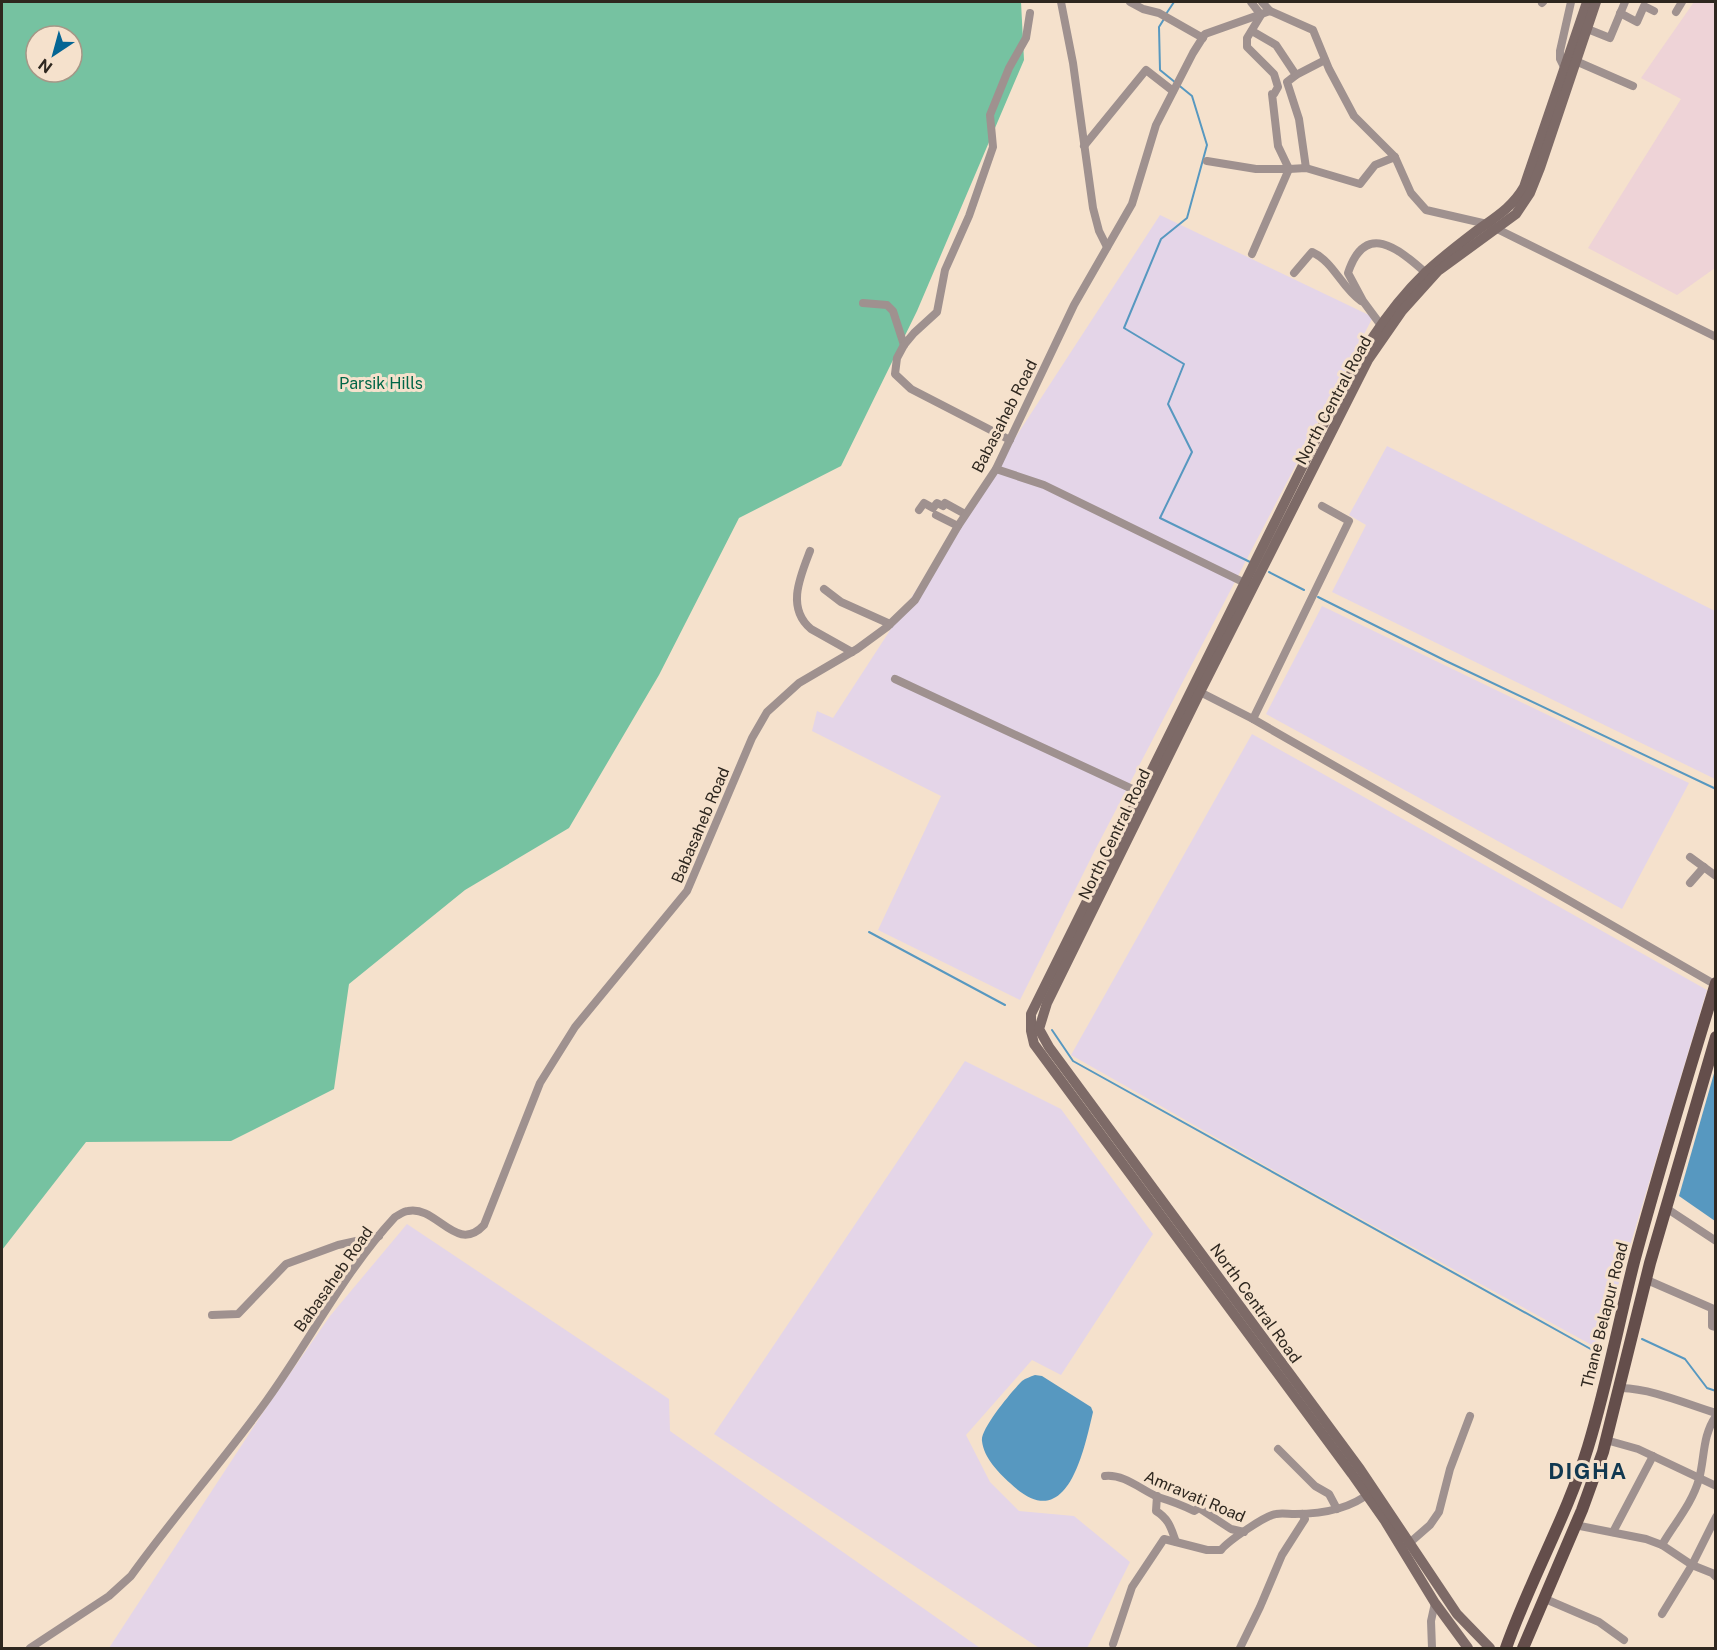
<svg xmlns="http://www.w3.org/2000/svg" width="1717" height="1650" viewBox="0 0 1717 1650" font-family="'Public Sans',sans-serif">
<rect width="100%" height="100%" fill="#f5e1cc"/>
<polygon fill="#eed3d7" points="1694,2 1715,2 1715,268 1677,295 1588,248 1681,99 1641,78"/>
<g fill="#e4d5e8">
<polygon points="1160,215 1373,317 1094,852 1020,1000 878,930 941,796 812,731 817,711 833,718"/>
<polygon points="1387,446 1715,611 1715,779 1332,592 1366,525 1349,515"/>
<polygon points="1322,606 1689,783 1622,909 1266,714"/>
<polygon points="1252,734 1707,990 1599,1349 1307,1189 1071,1055"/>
<polygon points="965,1061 1061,1109 1153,1234 1061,1375 1032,1360 966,1435 990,1482 1019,1511 1074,1516 1130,1562 1087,1648 1039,1648 714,1434"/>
<polygon points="407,1224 669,1399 670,1431 980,1648 109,1648 262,1414 330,1316"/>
</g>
<path fill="#76c2a1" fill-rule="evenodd" d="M 2,2 L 1021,2 L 1024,60 L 917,311 L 841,466 L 739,518 L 659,675 L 569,828 L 465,890 L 349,984 L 334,1089 L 231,1141 L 86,1142 L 2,1250 ZM 36,36 L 72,36 L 72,72 L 36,72 Z"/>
<g fill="#5798c0">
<polygon points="1715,1070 1715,1221 1679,1196"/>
<path d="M 1035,1375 L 1042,1376 L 1091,1407 L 1093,1412 C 1083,1455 1066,1537 1010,1483 C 998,1472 984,1458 982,1441 C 980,1429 1013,1390 1022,1381 C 1026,1378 1030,1377 1035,1375 Z"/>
</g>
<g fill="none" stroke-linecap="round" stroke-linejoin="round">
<g stroke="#5798c0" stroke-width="2">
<polyline points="1166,14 1174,2"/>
<polyline points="1164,19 1159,27 1160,70 1192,96 1207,145 1187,218 1161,239 1124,328 1184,364 1168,404 1192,452 1160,518 1250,562"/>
<polyline points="1269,572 1304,590"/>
<polyline points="1318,597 1446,661 1716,789"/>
<polyline points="869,932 1005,1005"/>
<polyline points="1052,1030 1073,1061 1596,1352"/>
<polyline points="1642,1339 1685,1359 1707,1388 1716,1391"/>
</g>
<g stroke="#9f918f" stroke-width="8">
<polyline points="1061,2 1073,63 1093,208 1099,231 1107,247"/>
<polyline points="1130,2 1143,9 1159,13 1203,38"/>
<polyline points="1251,2 1261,15 1247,38 1247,47 1274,74 1278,87 1274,94 1272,94 1278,146 1289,169 1306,168 1360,184 1375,165 1395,157"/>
<polyline points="1262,2 1270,11 1313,30 1329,69 1354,116 1395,157 1411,193 1426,210 1487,224 1716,337"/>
<polyline points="1542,3 1543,2"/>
<polyline points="1676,12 1682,2"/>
<polyline points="1620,13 1637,22 1644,6 1654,11"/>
<polyline points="1585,28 1610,38 1625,2"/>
<polyline points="1252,31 1276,45 1296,75 1287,82 1299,119 1306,168"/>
<polyline points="1571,59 1633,86"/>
<polyline points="1565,69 1560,59 1560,51 1571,2"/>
<polyline points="1296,75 1325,60"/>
<polyline points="1084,146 1146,70 1173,91"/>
<polyline points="1207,161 1256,169 1289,169 1252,254"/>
<path d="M 1294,273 L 1312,252 C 1334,262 1341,287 1361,301"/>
<polyline points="863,303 887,305 893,311 904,345"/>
<path d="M 1380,324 L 1363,301 L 1348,273 C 1365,221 1398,248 1426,273"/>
<polyline points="1010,440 911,389 895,374 897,358 904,345 914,333 937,312 945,270 969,216 993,147 990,115 1009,68 1026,38 1030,13"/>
<polyline points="996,469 1044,485 1249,585"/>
<polyline points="919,510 924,503 933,508 937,503 943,506 945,503 965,514"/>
<polyline points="936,515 958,526"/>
<path d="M 810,551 C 800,577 786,608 811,629 L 852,652"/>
<polyline points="824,589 841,602 890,624"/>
<polyline points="895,679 1143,794"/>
<polyline points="1198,691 1253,719 1716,985"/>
<polyline points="1253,719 1349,521 1322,506"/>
<polyline points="1690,857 1716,876"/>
<polyline points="1690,883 1704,867"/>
<polyline points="1666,1208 1716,1241"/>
<polyline points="1647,1280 1716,1310"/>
<polyline points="1712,1309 1712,1326 1716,1327"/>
<polyline points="212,1315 238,1314 286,1264 338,1245 379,1236"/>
<path d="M 1621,1388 C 1653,1389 1684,1403 1716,1413"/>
<polyline points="1606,1440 1638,1449 1716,1486"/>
<polyline points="1278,1449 1315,1486 1329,1494 1337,1509"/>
<path d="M 1105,1476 C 1125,1474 1141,1490 1158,1497 C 1171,1501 1182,1505 1194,1511 L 1199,1508 L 1231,1529 L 1244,1532"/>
<path d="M 1157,1496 L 1156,1511 C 1169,1519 1171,1528 1176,1542"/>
<polyline points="1575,1525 1646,1539 1662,1545 1692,1565 1712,1573 1716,1577"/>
<polyline points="1613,1532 1653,1456"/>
<path d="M 1662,1545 C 1674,1524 1692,1504 1699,1479 C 1705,1457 1702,1436 1716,1416"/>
<polyline points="1406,1546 1430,1525 1439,1512 1450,1469 1470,1416"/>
<polyline points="1543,1598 1599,1622 1624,1640"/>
<polyline points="1662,1614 1692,1565 1716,1517"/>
<path d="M 1113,1644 L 1132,1587 L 1164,1539 L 1207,1550 L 1221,1550 C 1228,1541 1266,1515 1276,1514 C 1282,1513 1288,1514 1295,1514 C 1321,1514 1350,1509 1371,1492"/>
<path d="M 30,1648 L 109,1596 L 131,1576 C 174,1516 224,1460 267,1400 C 311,1339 344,1272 395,1217 C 399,1215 404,1211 408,1211 C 437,1205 456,1255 484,1225 L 540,1083 L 575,1027 L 687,891 L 752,738 L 767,712 L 799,683 L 857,649 L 887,627 L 915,600 L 958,526 L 996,469 L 1074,305 L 1132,204 L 1156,125 L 1193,53 L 1205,34 L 1270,11"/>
<polyline points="1240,1648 1260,1607 1282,1555 1305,1519 1302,1514"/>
<polyline points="1432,1648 1431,1621 1435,1603"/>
</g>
<g stroke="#7d6a67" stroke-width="10">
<path d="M 1468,1648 L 1435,1603 L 1385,1521 L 1352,1474 L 1034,1044 L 1031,1031 L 1031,1014 L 1323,425 C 1354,368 1378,319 1425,273 C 1440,259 1458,245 1475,232 C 1494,218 1512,208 1524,187 L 1587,2"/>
<polyline points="1490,1648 1457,1614 1360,1469 1049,1047 1039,1029 1047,1003 1200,692 1368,360 1402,311 1438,271 1516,214 1530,193 1540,168 1596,2"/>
</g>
<g stroke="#644e4b" stroke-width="12">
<path d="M 1506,1648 C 1530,1580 1567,1516 1588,1447 C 1607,1385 1619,1320 1635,1258 C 1660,1166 1688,1074 1716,983"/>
<polyline points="1523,1648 1582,1510 1603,1452 1650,1263 1716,1037"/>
</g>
</g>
<g text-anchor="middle" stroke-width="6" stroke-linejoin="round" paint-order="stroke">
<g font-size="16" fill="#006647" stroke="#f5e1cc">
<text x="381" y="389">Parsik Hills</text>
</g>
<g font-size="16" fill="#2e271f" stroke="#f5e1cc">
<text transform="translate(1333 400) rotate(-62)" y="6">North Central Road</text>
<text transform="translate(1004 416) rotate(-63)" y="6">Babasaheb Road</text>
<text transform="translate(700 825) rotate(-67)" y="6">Babasaheb Road</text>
<text transform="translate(1114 834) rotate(-64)" y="6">North Central Road</text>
<text transform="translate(333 1279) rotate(-55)" y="6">Babasaheb Road</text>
<text transform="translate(1256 1303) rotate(54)" y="6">North Central Road</text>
<text transform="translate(1604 1315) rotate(-76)" y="6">Thane Belapur Road</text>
<text transform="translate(1195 1496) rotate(23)" y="6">Amravati Road</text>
</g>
<g font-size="22" font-weight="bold" letter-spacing="1.5" fill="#113850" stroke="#f5e1cc">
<text x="1588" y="1479">DIGHA</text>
</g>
</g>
<rect width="1717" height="1650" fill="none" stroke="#2e271f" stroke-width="6"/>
<g transform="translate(54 54) rotate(216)"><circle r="28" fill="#f5e1cc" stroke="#a59787" stroke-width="1.5"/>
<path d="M0-4.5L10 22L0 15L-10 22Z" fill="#046594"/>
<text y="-9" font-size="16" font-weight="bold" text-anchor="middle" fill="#2e271f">N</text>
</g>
</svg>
